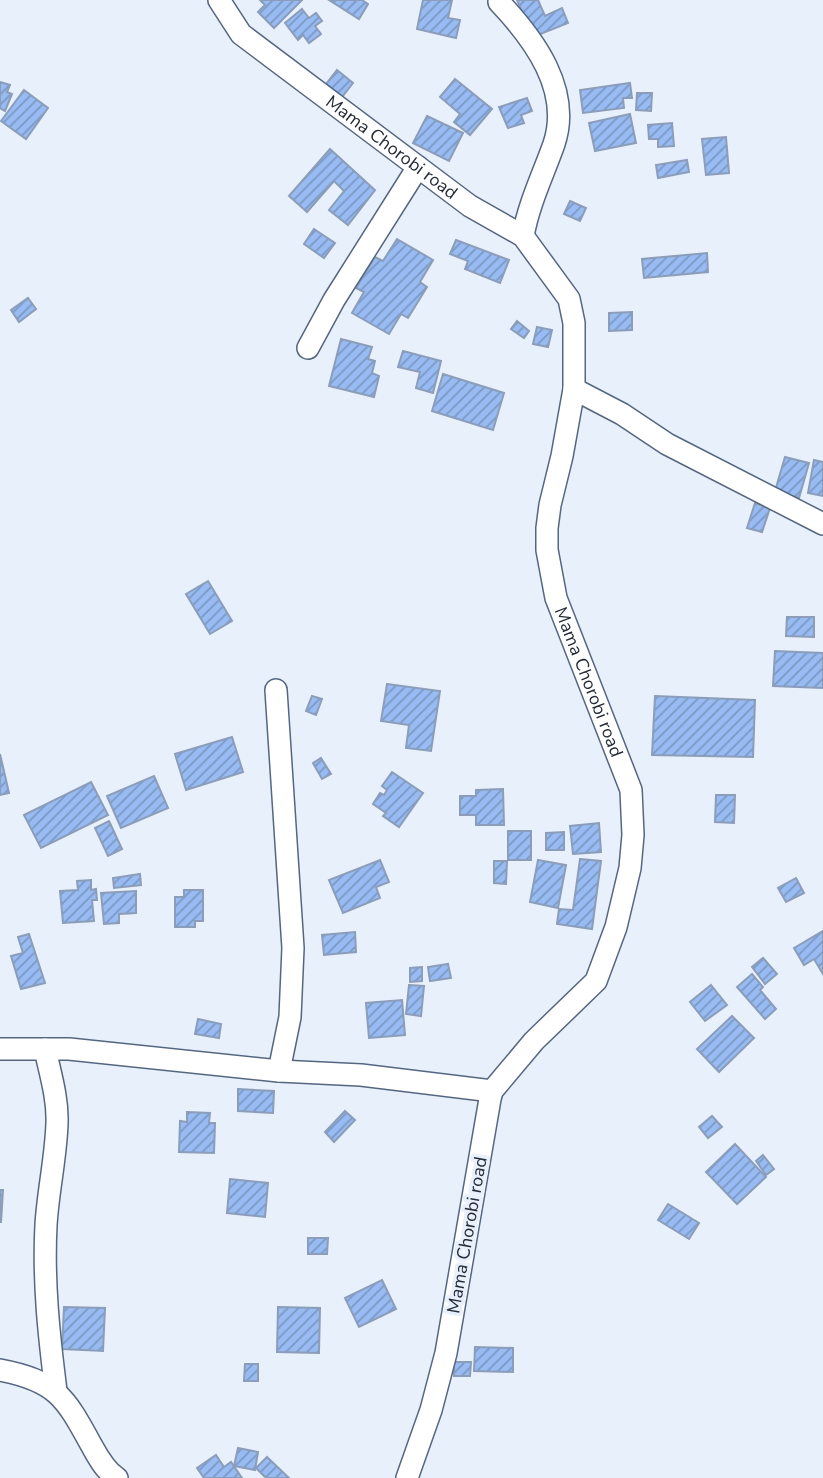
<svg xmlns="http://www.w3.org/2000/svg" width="823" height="1478" viewBox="0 0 823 1478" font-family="'Nunito Sans',sans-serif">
<defs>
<pattern id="building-hatch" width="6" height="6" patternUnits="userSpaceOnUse" patternTransform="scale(1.75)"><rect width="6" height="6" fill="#97bbf2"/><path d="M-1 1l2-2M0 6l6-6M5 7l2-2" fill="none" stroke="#7b98c5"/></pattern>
</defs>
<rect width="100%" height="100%" fill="#e8f0fc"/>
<g fill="url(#building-hatch)" stroke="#8b9db9" stroke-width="2">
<polygon points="260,0 302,0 274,28 258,12 265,5"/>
<polygon points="329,0 362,0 368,4 359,19"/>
<polygon points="423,0 452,0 448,18 460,20 456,38 417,29"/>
<polygon points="517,0 538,0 545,16 562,8 568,23 533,37"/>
<polygon points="302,9 309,18 316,13 322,21 315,26 321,34 309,43 303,35 298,40 285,23"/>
<polygon points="337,70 353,83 342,97 326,84"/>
<polygon points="455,79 492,109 470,135 454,122 460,114 440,97"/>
<polygon points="0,82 10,85 7,92 12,94 5,111 0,108"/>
<polygon points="630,83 632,98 623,98 624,108 583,113 580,90"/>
<polygon points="24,90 48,108 26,139 1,121"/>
<polygon points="637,93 652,93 651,111 636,110"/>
<polygon points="527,98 532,111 521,115 524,123 508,128 499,107"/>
<polygon points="630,114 636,143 595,151 589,123"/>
<polygon points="427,116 463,133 449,161 413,143"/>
<polygon points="672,123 674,146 658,147 658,139 649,139 648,125"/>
<polygon points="726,137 729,173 706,175 702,139"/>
<polygon points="330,149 375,190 348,225 329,210 344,191 334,181 307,212 289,196"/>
<polygon points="687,160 689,172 658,178 656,165"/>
<polygon points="570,201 586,208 580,221 564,214"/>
<polygon points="314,229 335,243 324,258 304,244"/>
<polygon points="397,239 433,260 420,282 427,287 408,318 401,314 389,334 352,313 364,292 356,288 375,257 383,261"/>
<polygon points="456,240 509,260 500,283 465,269 468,261 450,254"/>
<polygon points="707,253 708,272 644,278 642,259"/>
<polygon points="28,298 36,309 19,322 11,310"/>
<polygon points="632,312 632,330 609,331 609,313"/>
<polygon points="517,321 529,331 524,338 511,329"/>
<polygon points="537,327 552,330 548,347 533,344"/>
<polygon points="341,339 372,347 368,359 375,361 372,373 379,376 374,397 329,386"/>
<polygon points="403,351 441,361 433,393 416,388 420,372 398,367"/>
<polygon points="443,374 504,393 493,430 432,411"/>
<polygon points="785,457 809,463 799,498 775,491"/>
<polygon points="814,460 823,462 823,496 808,493"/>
<polygon points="755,503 770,508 762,532 747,528"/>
<polygon points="208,581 232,621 210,634 186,594"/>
<polygon points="787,617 814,617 814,637 786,636"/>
<polygon points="775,651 823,653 823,688 773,686"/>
<polygon points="387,684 440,691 431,751 406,748 409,725 381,721"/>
<polygon points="312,696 322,699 316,715 306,711"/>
<polygon points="655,696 755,700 753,757 652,755"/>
<polygon points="232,737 243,772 186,790 175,754"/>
<polygon points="0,754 9,793 0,795"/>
<polygon points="321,758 331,774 322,779 313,763"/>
<polygon points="392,772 423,793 399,827 383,816 386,813 373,804 380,793 384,795 387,790 382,786"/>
<polygon points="154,776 168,808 121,828 107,796"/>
<polygon points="91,782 108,815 41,848 24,815"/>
<polygon points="503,789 504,825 476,825 476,815 460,815 460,796 476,796 476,790"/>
<polygon points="716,795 735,795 734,823 715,822"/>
<polygon points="109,821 122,849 108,856 95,828"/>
<polygon points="599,823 601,852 573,854 570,826"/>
<rect x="508" y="831" width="23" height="29"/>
<polygon points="564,832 564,850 546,850 546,833"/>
<polygon points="580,859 601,861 592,929 557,924 559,909 573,910"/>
<polygon points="380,860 389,882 376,887 380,898 343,913 329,880"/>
<polygon points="538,860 566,865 558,908 530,902"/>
<polygon points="494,861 507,861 506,884 494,883"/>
<polygon points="140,874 141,885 114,888 113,878"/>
<polygon points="796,878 804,893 786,902 778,888"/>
<polygon points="91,880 91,890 96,889 97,900 92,900 94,921 63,923 60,891 78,890 77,881"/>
<polygon points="184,890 203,890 203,921 195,921 195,927 175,927 175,897 184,897"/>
<polygon points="136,891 136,913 119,914 119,923 104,924 101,893"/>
<polygon points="823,931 823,974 814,959 804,965 794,948"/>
<polygon points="355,932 356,952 324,955 322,935"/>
<polygon points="29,934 45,983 21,989 11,956 23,953 18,937"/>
<polygon points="763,958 777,974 765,984 752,967"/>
<polygon points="448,964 451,978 430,981 428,967"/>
<polygon points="422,967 422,981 410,982 410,968"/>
<polygon points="752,974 763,987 760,990 776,1009 765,1019 737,987"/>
<polygon points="409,985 424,986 421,1016 406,1014"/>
<polygon points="711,985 727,1005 705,1021 690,1002"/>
<polygon points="402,1000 405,1035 369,1038 366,1003"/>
<polygon points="732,1016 754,1038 719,1072 697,1049"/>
<polygon points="198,1019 221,1024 219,1038 195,1034"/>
<polygon points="238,1089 274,1091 273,1113 238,1111"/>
<polygon points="345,1111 355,1120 334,1142 325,1132"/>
<polygon points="187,1112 210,1113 209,1123 215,1123 214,1153 179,1152 180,1121 187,1122"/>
<polygon points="712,1116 722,1127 708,1138 699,1127"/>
<polygon points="735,1144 766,1177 737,1204 706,1172"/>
<polygon points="763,1155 774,1169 766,1175 756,1161"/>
<polygon points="230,1179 268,1183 265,1217 227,1213"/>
<polygon points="0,1190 3,1190 1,1222 0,1222"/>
<polygon points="668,1204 699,1223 689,1239 658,1220"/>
<polygon points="308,1238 328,1238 327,1254 308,1254"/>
<polygon points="382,1280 396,1309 359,1327 345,1298"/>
<polygon points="64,1307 105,1308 103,1351 62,1349"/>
<polygon points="278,1307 320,1308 319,1353 277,1352"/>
<polygon points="475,1347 513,1348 513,1372 474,1371"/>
<polygon points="454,1362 471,1362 470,1376 454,1376"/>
<polygon points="245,1364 258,1364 258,1381 244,1381"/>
<polygon points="238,1448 258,1452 255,1470 234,1466"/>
<polygon points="216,1455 224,1467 231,1462 242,1478 204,1478 197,1468"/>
<polygon points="267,1457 289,1478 266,1478 256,1468"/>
</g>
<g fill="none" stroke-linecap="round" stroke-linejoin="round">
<g stroke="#556680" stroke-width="24">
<g id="minor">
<path id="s1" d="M 219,0 L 241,34 L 470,206 L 523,236 L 569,299 L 574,323 L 574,389 L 562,456 L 550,505 L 547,528 L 547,550 L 556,598 L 631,790 L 633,835 L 630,868 L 616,927 L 596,981 L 534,1041 L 492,1091 L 490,1099 L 446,1353 L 431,1410 L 407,1478"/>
<path d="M 499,2 C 534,39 572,90 554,144 C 543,175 529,203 523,236"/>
<polyline points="308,348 334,300 418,167"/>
<polyline points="574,389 622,414 667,444 823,524"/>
<polyline points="276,690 293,948 290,1017 279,1071"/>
<polyline points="0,1049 69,1049 279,1071 361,1075 492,1091"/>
<path d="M 45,1049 C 50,1073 58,1098 57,1123 C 56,1157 48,1191 46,1225 C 43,1281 49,1336 56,1391"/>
<path d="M 0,1370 C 58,1381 66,1399 93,1448 C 99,1459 106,1471 117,1478"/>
</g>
</g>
<use href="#minor" stroke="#fff" stroke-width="21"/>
</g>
<g text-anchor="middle" stroke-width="7" stroke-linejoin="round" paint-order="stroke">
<g font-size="18" fill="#252c38" stroke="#e8f0fc">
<text dy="6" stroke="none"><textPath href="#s1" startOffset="229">Mama Chorobi road</textPath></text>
<text dy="6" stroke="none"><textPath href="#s1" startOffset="859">Mama Chorobi road</textPath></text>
<text transform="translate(467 1235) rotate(-80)" y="6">Mama Chorobi road</text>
</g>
</g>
</svg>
